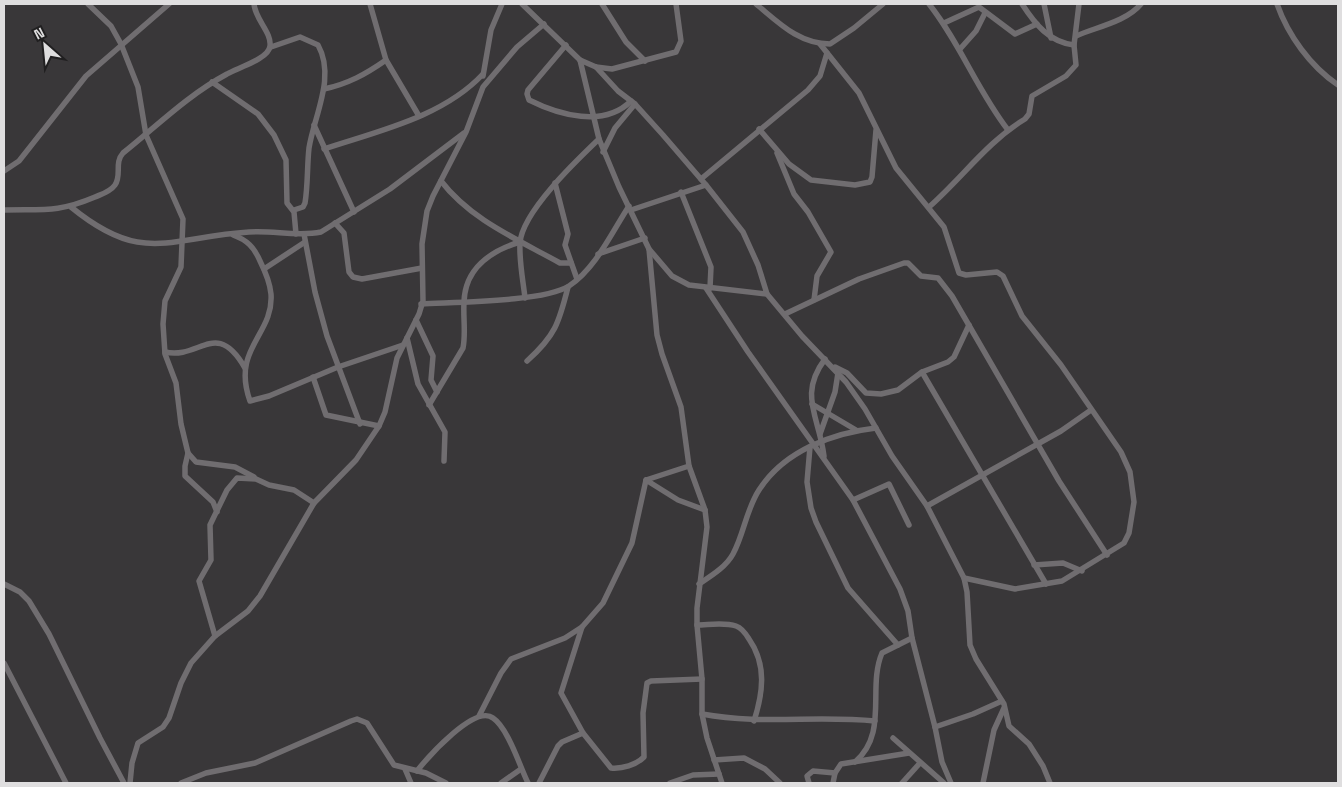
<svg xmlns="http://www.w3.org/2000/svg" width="1342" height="787" viewBox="0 0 1342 787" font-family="'Space Grotesk',sans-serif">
<rect width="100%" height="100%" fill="#393739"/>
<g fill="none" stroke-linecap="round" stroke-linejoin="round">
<g stroke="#706d70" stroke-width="5.5">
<polyline points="88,4 111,26 121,44 138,87 146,135 183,219 181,267 165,301 163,324 165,354 176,383 181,424 188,453 185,466 185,476 213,502 217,512"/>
<polyline points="370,4 386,60 419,116"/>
<polyline points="522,4 580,60 599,139 619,187 649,249 672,276 689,285 767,294 802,336 846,382 865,409 892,456 927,506 964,578 967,592 970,645 976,659 1004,704 1009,726 1029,744 1043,766 1050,783"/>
<polyline points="602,4 626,42 645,61"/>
<path d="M 756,4 C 779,23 799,44 830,44 L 854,28 L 883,4"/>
<path d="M 929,4 C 960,43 977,90 1008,130"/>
<path d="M 1022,4 C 1035,24 1049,42 1074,45"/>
<polyline points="1044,4 1051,38"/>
<path d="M 1277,4 C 1288,35 1310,66 1338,85"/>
<polyline points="944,23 979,7 1015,34 1037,24"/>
<path d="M 1076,36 C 1096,27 1126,22 1141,4"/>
<polyline points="820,44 859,93 896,168 944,227 959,273 966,275 997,272 1003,276 1022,316 1061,365 1121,452 1130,472 1134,502 1129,533 1124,543 1062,581 1015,589 964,578"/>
<path d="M 566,45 L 528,90 L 527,94 L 529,100 C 559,115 604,128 631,101"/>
<path d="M 271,47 L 300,37 L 318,45 C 336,77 314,116 309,148 C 307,166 308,185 305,203 L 303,207 L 294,210"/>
<polyline points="960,49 976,31 985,13"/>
<polyline points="580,60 596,67 612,69 676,52 681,41 676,4"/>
<polyline points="596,67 618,91 635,104 663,135 706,185 743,232 758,265 767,294"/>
<polyline points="483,76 491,30 502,4"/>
<polyline points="212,82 258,114 274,135 286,160 287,203 294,212 296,234"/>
<path d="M 324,89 C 348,84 366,74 386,60"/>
<polyline points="314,125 354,212"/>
<polyline points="759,129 789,164 811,180 855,185 870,182 872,177 876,130"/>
<path d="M 324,149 C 378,131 443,117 483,74"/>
<polyline points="603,152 615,128 635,104"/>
<polyline points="777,153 794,194 808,212 831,252 817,276 814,300"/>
<polyline points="4,171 19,161 86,76 169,4"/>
<polyline points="701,179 808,90 820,76 827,53"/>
<path d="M 441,181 C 471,220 517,239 560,263 L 571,263"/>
<polyline points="555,183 568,234 565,245 577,279"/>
<polyline points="681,192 711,267 710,288"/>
<path d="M 71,207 C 143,266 169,237 249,232 C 273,230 297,237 321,232 L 390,189 L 464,133"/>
<path d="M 929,207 C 962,178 987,142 1025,119 L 1029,114 L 1032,96 L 1066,76 L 1076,65 L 1074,45 L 1079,4"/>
<path d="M 4,210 C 43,209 57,213 95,197 C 102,194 110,192 115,185 C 122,175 114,163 123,153 C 158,125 188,95 227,74 C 237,68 269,59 270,46 C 272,33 255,19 254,4"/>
<polyline points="631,210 706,185"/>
<polyline points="335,223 344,233 349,272 353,277 362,279 422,268"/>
<polyline points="304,234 315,292 327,336 360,424"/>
<path d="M 233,235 C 247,240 254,247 260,261 C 265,271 270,283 271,294 C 274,335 231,348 250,401 L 269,396 L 338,367 L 403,345"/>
<polyline points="649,249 657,335 662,354 681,407 689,466 705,510 707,527 697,608 697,625 702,679 702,714 707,738 722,783"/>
<polyline points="598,254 645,238"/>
<polyline points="264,269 305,242"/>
<polyline points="706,288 748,352 853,500 900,589 908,611 912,638 935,727 942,762 951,783"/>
<path d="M 525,298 C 523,280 519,261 520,243 C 522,212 577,160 599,139"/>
<path d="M 421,304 C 455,302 544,302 569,286 C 596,268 612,232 629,206"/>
<polyline points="785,314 859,279 904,263 908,263 921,276 938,278 952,296 1059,481 1107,555"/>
<polyline points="416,320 433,356 431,380 437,392"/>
<polyline points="407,338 418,384 445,432 444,461"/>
<path d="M 165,352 C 200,360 216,318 245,368"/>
<path d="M 527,361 C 555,336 559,323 568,287"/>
<polyline points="835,367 847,373 866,393 881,394 898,390 922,372 948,362 954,357 969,325"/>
<polyline points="922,372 1046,584"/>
<polyline points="313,377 326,415 379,426"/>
<polyline points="812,404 856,430"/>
<path d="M 429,405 L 463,348 C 466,333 463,318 464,302 C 465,269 490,251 520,242"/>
<polyline points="820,434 835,392 838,373"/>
<polyline points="810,447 807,482 811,508 816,522 848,588 898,645"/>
<polyline points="188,453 196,462 235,467 254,477"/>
<path d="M 824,456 C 819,416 798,395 825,359"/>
<polyline points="646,480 678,500 705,510"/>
<polyline points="853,500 889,484 909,525"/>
<polyline points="927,506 1061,431 1091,410"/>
<polyline points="1034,565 1063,563 1082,571"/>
<polyline points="4,584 20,592 29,601 49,634 100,738 124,783"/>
<path d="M 699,584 C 711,576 726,567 733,554 C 744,534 746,510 759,490 C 784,451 832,433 876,428"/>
<path d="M 697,625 C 708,625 724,622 736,626 C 742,628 746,634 749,639 C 767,665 763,693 754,721"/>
<path d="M 582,627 L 561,693 L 583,733 L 611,768 C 622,769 636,765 644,757 L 643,713 L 647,683 L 651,681 L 702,679"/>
<polyline points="215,636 199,581 211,560 210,525 227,490 237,478 256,479 269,485 294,490 314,503"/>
<polyline points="4,663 66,783"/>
<path d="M 702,714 C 761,725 816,715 875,721"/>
<polyline points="479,716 501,673 511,659 565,638 582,627 603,603 632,543 646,480 689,466"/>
<polyline points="935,727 973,714 1002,701"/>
<polyline points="893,738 944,783"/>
<polyline points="714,760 744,758 765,769 780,783"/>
<path d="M 855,762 C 889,733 867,688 882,653 L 912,638"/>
<polyline points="405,769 411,783"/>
<path d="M 417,771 C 428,757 475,704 493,718 C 508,728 520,767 528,783"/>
<polyline points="130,783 132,763 138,743 163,727 169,718 181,683 191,663 215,636 248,611 260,596 314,503 356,460 379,426 385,412 397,358 419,314 423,301 422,244 427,211 433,196 466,132 483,87 517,47 544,24"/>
<polyline points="181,783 206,773 255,763 351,721 357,719 367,723 394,765 426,773 446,783"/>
<polyline points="501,783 521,769"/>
<polyline points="539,783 558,746 562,742 583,733"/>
<polyline points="670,783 693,775 719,774"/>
<polyline points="809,783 807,776 813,771 835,773"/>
<polyline points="833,783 835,773 841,764 909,753"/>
<polyline points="902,783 920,763"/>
<polyline points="983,783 994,730 1004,708"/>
</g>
</g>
<rect width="1342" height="787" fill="none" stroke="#dfdedf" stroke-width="10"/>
<g transform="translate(45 45) rotate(333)" stroke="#201f20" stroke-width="4" paint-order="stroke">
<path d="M0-4L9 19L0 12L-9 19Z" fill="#dfdedf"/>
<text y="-8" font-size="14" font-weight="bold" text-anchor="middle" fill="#dfdedf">N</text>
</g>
</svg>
